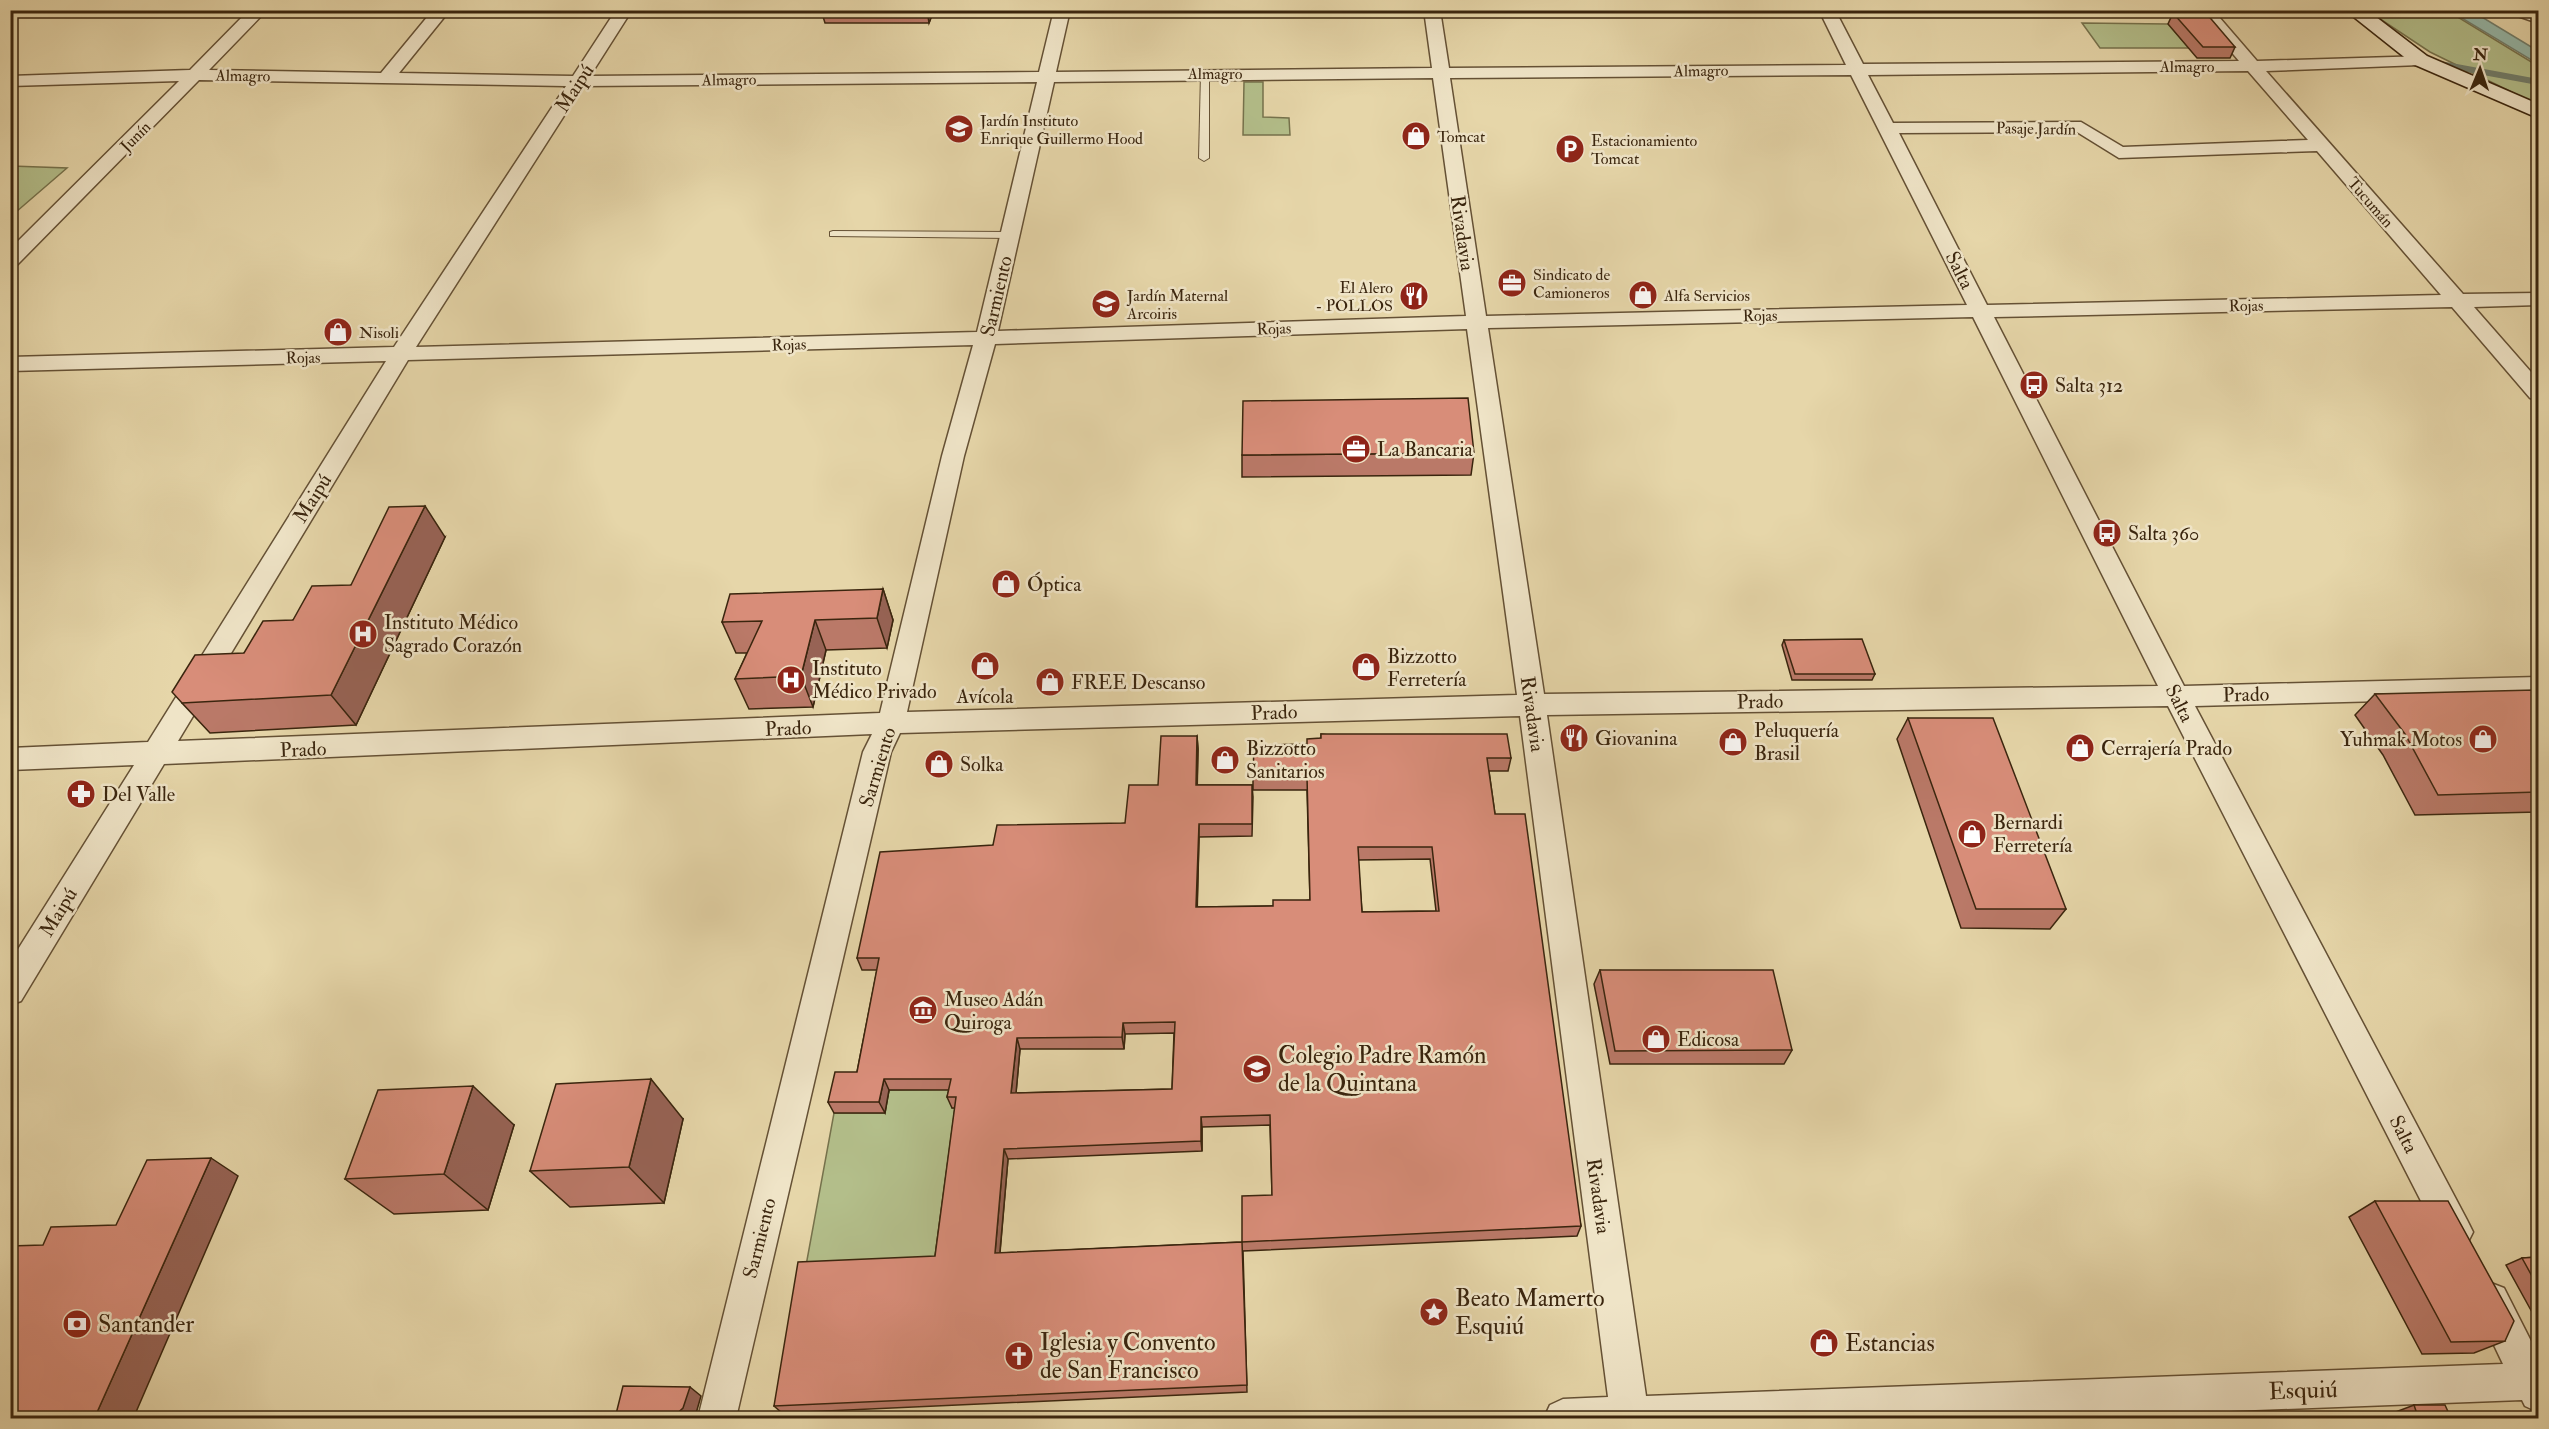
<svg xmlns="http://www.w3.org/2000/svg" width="2549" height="1429" viewBox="0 0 2549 1429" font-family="'IM FELL Double Pica',serif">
<rect width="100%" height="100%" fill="#e6d6a9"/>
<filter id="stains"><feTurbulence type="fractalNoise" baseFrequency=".00333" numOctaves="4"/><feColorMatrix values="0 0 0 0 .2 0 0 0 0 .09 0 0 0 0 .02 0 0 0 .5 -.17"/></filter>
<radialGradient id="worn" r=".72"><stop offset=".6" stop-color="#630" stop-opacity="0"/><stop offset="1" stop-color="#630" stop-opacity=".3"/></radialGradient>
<g fill="#b3be8a" stroke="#76724c" stroke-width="1.5">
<polygon points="2368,11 2448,11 2538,66 2538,105 2430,52"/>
<polygon points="2082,23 2168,24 2189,48 2100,48"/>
<polygon points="1244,82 1263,82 1263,117 1289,118 1290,135 1243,135"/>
<polygon points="11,166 67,168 16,212 11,211"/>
<polygon points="955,1089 952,1108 961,1108 940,1265 805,1271 834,1113 884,1113 889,1090"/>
</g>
<polygon fill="#96b9aa" stroke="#717e6c" stroke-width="1.5" points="2450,11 2472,11 2538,51 2538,64"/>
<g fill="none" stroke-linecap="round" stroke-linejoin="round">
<polyline stroke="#717e6c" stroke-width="6" points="2440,64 2538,82"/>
<g stroke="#655135" stroke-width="2">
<g id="lane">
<polygon points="1205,70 1209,73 1209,158 1204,161 1199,158 1201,73"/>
<polygon points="833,231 1010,232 1015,235 1010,238 830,236 830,232"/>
</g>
</g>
<g stroke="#655135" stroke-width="3">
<g id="street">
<path d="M 249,10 L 267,10 L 209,70 L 381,73 L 433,10 L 450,10 L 399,73 L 573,76 L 616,10 L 632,10 L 590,76 L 1039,72 L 1054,10 L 1070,10 L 1056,72 L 1432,68 L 1424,10 L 1440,10 L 1449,68 L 1846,65 L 1819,10 L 1835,10 L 1863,64 L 2239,61 L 2196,10 L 2213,10 L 2257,61 L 2426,56 L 2428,60 L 2420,65 L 2266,71 L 2463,294 L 2538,293 L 2538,305 L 2474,307 L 2538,380 L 2538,400 L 2530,398 L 2452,307 L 1994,317 L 2184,686 L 2538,677 L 2538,697 L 2195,706 L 2467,1220 L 2473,1232 L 2467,1244 L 2455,1250 L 2443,1244 L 2168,706 L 1547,715 L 1646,1396 L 2503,1364 L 2473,1301 L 2478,1288 L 2491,1283 L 2504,1288 L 2538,1355 L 2538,1412 L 2525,1406 L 2522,1400 L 2046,1418 L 1544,1418 L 1550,1405 L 1563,1399 L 1608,1397 L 1520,716 L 900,733 L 891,752 L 736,1418 L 698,1418 L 863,752 L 872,734 L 164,764 L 21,1001 L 10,1005 L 10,962 L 134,765 L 10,770 L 10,748 L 148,742 L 386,361 L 10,371 L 10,357 L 394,347 L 566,86 L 199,80 L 17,265 L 10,267 L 10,249 L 179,81 L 10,86 L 10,76 L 190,70 ZM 2248,71 L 2308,140 L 2123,147 L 2081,122 L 1893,123 L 1868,75 ZM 1851,75 L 1967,305 L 1486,316 L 1450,78 ZM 1433,78 L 1466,316 L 998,331 L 1054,82 ZM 1037,82 L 977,332 L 416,347 L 583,86 ZM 2077,132 L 2119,158 L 2317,151 L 2441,295 L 1987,305 L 1899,133 ZM 1973,317 L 2158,686 L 1544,694 L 1488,328 ZM 1467,329 L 1517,695 L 907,712 L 964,456 L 995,344 ZM 973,345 L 942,456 L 880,713 L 178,741 L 408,360 Z"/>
<polygon points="2507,10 2538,13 2538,23 2509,13"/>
</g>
</g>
<g stroke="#3a250e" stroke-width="3">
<polygon id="secondary" points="2345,10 2367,10 2427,56 2538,104 2538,118 2413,64"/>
</g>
<use href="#lane" fill="#efe4c7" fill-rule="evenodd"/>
<use href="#street" fill="#efe4c7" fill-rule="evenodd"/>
<use href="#secondary" fill="#efe4c7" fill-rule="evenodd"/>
</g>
<g fill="#ba7968" stroke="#3a250e" stroke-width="1.5" fill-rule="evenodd">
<polygon points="821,10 934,10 929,23 825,23"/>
<polygon points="2173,13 2235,47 2230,58 2197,58 2168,24"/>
<polygon points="1474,453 1471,475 1242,477 1242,455"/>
<polygon points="445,537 356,725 210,733 182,703 244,653 293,620 351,585"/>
<polygon points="883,589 893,620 887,648 826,650 813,707 749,709 735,679 747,653 736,653 722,622"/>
<polygon points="1784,640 1875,674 1872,680 1792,680 1782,645"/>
<polygon points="2375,694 2538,696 2538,812 2415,815 2383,755 2355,715"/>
<polygon points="1908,718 2066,909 2050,929 1961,928 1897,739"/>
<path d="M 1321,734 L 1511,758 L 1508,771 L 1489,771 L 1495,814 L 1581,1226 L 1577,1236 L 1243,1251 L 1247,1392 L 782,1413 L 774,1406 L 935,1256 L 955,1108 L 952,1108 L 947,1097 L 949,1090 L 889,1090 L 885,1113 L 834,1113 L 828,1102 L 857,1072 L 877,970 L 862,970 L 857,958 L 993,845 L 1125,823 L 1158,785 L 1197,736 L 1198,749 L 1197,785 L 1252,785 L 1253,797 L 1252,836 L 1199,837 L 1197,907 L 1273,906 L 1310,900 L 1307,790 L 1253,790 L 1253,777 L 1307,744 L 1321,738 ZM 1430,859 L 1436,911 L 1362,912 L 1358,860 ZM 1174,1033 L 1172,1089 L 1016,1093 L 1020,1049 L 1124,1049 L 1125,1034 ZM 1270,1125 L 1272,1195 L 1242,1242 L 1000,1253 L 1008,1159 L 1202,1151 L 1202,1127 Z"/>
<polygon points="1600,970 1792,1050 1784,1064 1610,1064 1594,984"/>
<polygon points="683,1119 664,1203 570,1207 530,1171"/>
<polygon points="514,1125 488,1210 394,1214 345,1179"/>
<polygon points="2375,1201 2505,1341 2474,1353 2422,1354 2349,1217"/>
<polygon points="2538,1257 2538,1323 2506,1265 2522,1258"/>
<polygon points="2414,1405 2450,1416 2395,1418 2393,1413"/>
</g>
<g fill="#976355" stroke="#3a250e" stroke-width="1.5">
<polygon points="927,10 934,10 929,23"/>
<polygon points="425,506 445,537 356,725 331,695"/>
<polygon points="883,589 893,620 887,648 877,618"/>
<polygon points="815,620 826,650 813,707 801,676"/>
<polygon points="1197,736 1198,749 1197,798 1196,785"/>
<polygon points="1199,824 1199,837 1197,919 1196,907"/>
<polygon points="1123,1023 1125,1034 1124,1049 1122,1037"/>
<polygon points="1017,1038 1020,1049 1015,1104 1011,1093"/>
<polygon points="651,1079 683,1119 664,1203 629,1167"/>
<polygon points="884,1079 889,1090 885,1113 879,1102"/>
<polygon points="473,1086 514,1125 488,1210 444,1174"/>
<polygon points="1201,1117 1202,1127 1202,1151 1201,1141"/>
<polygon points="1004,1149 1008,1159 999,1262 995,1253"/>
<polygon points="211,1158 238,1176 133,1419 94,1419"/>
<polygon points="690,1387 701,1396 695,1417 693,1419 671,1419"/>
</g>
<g fill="#d88d79" stroke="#3a250e" stroke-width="1.5" fill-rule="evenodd">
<polygon points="2173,13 2206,13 2235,47 2203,47"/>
<polygon points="1468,398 1474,453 1242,455 1243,401"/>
<polygon points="425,506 331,695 182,703 172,692 195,655 244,653 263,621 293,620 312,586 351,585 389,507"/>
<polygon points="883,589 877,618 815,620 801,676 735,679 762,621 722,622 730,594"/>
<polygon points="1862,639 1875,674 1795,674 1784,640"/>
<polygon points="2535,690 2538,696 2538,792 2438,795 2405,734 2375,694"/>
<polygon points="1908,718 1993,718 2066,909 1976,909"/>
<path d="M 1321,734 L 1507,734 L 1511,758 L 1487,758 L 1495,814 L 1525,814 L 1581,1226 L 1242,1242 L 1247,1385 L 774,1406 L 798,1262 L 935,1256 L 956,1097 L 947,1097 L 951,1079 L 884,1079 L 879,1102 L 828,1102 L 835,1072 L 857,1072 L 879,958 L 857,958 L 880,852 L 993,845 L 997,825 L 1125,823 L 1129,785 L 1158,785 L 1161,736 L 1197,736 L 1196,785 L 1252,785 L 1252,824 L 1199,824 L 1196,907 L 1273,906 L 1273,900 L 1310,900 L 1307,777 L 1253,777 L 1254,745 L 1307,744 L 1307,739 L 1321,738 ZM 1358,847 L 1432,847 L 1439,911 L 1362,912 ZM 1175,1022 L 1172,1089 L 1011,1093 L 1017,1038 L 1122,1037 L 1123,1023 ZM 1270,1115 L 1272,1195 L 1242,1196 L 1242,1242 L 995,1253 L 1004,1149 L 1201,1141 L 1201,1117 Z"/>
<polygon points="1600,970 1773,970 1792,1050 1615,1051"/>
<polygon points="651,1079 629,1167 530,1171 556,1084"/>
<polygon points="473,1086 444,1174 345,1179 378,1090"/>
<polygon points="211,1158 94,1419 10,1419 10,1246 43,1245 51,1227 116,1225 147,1160"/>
<polygon points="2375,1201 2448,1201 2514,1321 2505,1341 2451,1342"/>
<polygon points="2538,1257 2538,1287 2522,1258"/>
<polygon points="623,1386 690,1387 683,1408 671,1419 615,1418"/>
<polygon points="2414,1405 2445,1405 2450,1416 2509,1414 2517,1419 2379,1419 2418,1417"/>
</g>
<defs>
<g id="school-disc" transform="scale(1.5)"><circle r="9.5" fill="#8f2418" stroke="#efe4c7"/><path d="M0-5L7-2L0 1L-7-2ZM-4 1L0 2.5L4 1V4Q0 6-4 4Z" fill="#fff"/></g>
<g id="shop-disc" transform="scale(1.5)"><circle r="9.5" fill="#8f2418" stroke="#efe4c7"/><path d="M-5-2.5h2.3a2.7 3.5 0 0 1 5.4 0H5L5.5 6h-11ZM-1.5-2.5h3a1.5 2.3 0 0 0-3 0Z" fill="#fff"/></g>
<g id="parking-disc" transform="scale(1.5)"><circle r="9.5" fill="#8f2418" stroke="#efe4c7"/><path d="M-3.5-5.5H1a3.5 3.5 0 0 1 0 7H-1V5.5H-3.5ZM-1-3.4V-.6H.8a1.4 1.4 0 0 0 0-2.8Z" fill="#fff"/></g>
<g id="office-disc" transform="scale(1.5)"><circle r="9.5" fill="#8f2418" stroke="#efe4c7"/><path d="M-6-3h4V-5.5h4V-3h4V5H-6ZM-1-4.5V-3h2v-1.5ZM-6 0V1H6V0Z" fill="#fff"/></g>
<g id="restaurant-disc" transform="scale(1.5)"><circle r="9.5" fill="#8f2418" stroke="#efe4c7"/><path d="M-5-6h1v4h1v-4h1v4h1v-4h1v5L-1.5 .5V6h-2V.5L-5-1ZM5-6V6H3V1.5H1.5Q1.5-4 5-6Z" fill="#fff"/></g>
<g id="bus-disc" transform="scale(1.5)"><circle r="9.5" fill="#8f2418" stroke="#efe4c7"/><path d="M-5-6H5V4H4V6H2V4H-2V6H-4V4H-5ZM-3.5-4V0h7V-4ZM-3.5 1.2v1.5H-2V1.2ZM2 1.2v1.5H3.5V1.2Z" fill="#fff"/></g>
<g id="hospital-disc" transform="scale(1.5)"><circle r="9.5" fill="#8f2418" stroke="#efe4c7"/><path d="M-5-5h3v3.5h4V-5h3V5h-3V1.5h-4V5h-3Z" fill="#fff"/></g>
<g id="pharmacy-disc" transform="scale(1.5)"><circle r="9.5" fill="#8f2418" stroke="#efe4c7"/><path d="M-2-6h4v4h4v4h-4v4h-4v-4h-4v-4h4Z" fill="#fff"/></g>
<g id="museum-disc" transform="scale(1.5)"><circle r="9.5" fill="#8f2418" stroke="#efe4c7"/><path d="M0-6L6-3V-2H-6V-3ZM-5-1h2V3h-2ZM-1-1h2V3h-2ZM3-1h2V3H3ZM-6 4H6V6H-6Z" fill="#fff"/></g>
<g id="sight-disc" transform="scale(1.5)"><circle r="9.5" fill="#8f2418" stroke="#efe4c7"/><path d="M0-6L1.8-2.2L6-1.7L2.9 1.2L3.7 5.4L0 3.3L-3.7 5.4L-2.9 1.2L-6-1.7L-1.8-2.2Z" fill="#fff"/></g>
<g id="bank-disc" transform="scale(1.5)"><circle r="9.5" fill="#8f2418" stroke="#efe4c7"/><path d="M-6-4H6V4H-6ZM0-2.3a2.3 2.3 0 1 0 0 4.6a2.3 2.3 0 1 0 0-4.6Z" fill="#fff"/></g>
<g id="church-disc" transform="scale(1.5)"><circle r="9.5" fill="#8f2418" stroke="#efe4c7"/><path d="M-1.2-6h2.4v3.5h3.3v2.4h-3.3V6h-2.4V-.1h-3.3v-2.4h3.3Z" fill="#fff"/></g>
</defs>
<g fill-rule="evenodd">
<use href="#school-disc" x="959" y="129"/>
<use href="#shop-disc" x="1416" y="136"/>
<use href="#parking-disc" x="1570" y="149"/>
<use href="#office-disc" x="1512" y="283"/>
<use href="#shop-disc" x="1643" y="295"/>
<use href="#restaurant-disc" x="1414" y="296"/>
<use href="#school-disc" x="1106" y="304"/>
<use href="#shop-disc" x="338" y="332"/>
<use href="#bus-disc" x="2034" y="385"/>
<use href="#office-disc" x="1356" y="449"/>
<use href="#bus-disc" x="2107" y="533"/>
<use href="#shop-disc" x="1006" y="584"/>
<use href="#hospital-disc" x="363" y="634"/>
<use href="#shop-disc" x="985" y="666"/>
<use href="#shop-disc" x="1366" y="667"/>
<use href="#hospital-disc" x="791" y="680"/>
<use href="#shop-disc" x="1050" y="682"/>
<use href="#restaurant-disc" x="1574" y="738"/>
<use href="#shop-disc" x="2483" y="739"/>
<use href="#shop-disc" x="1733" y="742"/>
<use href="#shop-disc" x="2080" y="748"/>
<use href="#shop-disc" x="1225" y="760"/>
<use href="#shop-disc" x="939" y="764"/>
<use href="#pharmacy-disc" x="81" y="794"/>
<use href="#shop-disc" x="1972" y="834"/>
<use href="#museum-disc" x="923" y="1010"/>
<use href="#shop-disc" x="1656" y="1039"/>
<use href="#school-disc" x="1257" y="1069"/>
<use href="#sight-disc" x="1434" y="1312"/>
<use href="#bank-disc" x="77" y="1324"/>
<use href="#shop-disc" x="1824" y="1343"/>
<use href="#church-disc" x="1019" y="1356"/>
</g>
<g text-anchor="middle" stroke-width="5" stroke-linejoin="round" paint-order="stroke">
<g font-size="16" fill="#3a250e" stroke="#efe4c7">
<text x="2187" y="72">Almagro</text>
<text transform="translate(1701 70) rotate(-1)" y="6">Almagro</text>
<text x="1215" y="79">Almagro</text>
<text transform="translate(243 75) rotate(1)" y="6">Almagro</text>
<text transform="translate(729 79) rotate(-1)" y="6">Almagro</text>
<text transform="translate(2036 128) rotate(1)" y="6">Pasaje Jardín</text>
<text transform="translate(135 136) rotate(-45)" y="6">Junín</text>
<text transform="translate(2371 202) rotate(49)" y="6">Tucumán</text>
<text transform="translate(2246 305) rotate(-1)" y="6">Rojas</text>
<text transform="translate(1760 315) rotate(-1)" y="6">Rojas</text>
<text transform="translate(1274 328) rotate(-2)" y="6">Rojas</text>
<text transform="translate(789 344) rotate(-2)" y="6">Rojas</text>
<text transform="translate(303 357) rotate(-1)" y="6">Rojas</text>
</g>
<g font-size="16" fill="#3a250e" stroke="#efe4c7" text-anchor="start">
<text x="980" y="126">Jardín Instituto<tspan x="980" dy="18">Enrique Guillermo Hood</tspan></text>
<text x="1437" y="142">Tomcat</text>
<text x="1591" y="146">Estacionamiento<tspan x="1591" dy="18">Tomcat</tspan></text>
<text x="1533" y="280">Sindicato de<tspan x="1533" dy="18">Camioneros</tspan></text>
<text x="1393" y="293" text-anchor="end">El Alero<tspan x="1393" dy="18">- POLLOS</tspan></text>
<text x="1127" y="301">Jardín Maternal<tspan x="1127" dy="18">Arcoiris</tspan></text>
<text x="1664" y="301">Alfa Servicios</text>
<text x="359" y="338">Nisoli</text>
</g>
<g font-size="20" fill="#3a250e" stroke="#efe4c7">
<text transform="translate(574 88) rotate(-57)" y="7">Maipú</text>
<text transform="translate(1463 233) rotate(82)" y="7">Rivadavia</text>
<text transform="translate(1960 270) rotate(63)" y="7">Salta</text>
<text transform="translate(996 296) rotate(-77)" y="7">Sarmiento</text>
<text transform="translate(312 498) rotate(-58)" y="7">Maipú</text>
<text transform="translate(2246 694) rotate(-1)" y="7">Prado</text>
<text transform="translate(1760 701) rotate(-1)" y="7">Prado</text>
<text transform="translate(2180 703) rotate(63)" y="7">Salta</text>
<text transform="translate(1274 712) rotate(-2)" y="7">Prado</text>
<text transform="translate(1533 714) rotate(82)" y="7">Rivadavia</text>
<text transform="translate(788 728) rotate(-2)" y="7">Prado</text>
<text transform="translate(303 749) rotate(-2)" y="7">Prado</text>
<text transform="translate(877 767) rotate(-73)" y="7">Sarmiento</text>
<text transform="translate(58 912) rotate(-59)" y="7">Maipú</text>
<text transform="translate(2404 1134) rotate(63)" y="7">Salta</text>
<text transform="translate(1599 1196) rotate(82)" y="7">Rivadavia</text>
<text transform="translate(759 1238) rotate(-76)" y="7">Sarmiento</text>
</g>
<g font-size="20" fill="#3a250e" stroke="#efe4c7" text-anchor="start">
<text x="2055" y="392">Salta 312</text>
<text x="1377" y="456">La Bancaria</text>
<text x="2128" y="540">Salta 360</text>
<text x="1027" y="591">Óptica</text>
<text x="384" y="629">Instituto Médico<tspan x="384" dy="23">Sagrado Corazón</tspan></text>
<text x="1387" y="663">Bizzotto<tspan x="1387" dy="23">Ferretería</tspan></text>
<text x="812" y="675">Instituto<tspan x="812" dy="23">Médico Privado</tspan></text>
<text x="1071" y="689">FREE Descanso</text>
<text x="985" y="703" text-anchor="middle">Avícola</text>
<text x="1754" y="737">Peluquería<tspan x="1754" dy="23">Brasil</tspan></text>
<text x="1595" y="745">Giovanina</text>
<text x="2462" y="746" text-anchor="end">Yuhmak Motos</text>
<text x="1246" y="755">Bizzotto<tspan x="1246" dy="23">Sanitarios</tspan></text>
<text x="2101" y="755">Cerrajería Prado</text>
<text x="960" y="771">Solka</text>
<text x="102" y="801">Del Valle</text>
<text x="1993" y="829">Bernardi<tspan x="1993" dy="23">Ferretería</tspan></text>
<text x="944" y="1006">Museo Adán<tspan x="944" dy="23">Quiroga</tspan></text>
<text x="1677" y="1046">Edicosa</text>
</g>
<g font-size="24" fill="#3a250e" stroke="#efe4c7" text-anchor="start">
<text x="1278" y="1063">Colegio Padre Ramón<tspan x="1278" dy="28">de la Quintana</tspan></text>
<text x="1455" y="1306">Beato Mamerto<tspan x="1455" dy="28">Esquiú</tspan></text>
<text x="98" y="1332">Santander</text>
<text x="1040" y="1350">Iglesia y Convento<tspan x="1040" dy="28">de San Francisco</tspan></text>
<text x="1845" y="1351">Estancias</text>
</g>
<g font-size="24" fill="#3a250e" stroke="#efe4c7">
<text transform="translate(2303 1390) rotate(-2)" y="8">Esquiú</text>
</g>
</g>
<rect width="2549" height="1429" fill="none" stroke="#e6d6a9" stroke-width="36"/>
<rect x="12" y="12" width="2525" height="1405" fill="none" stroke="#3a250e" stroke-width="3"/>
<rect x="18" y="18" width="2513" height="1393" fill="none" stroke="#3a250e" stroke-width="1.5"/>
<g transform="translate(2480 69) rotate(2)" stroke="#efe4c7" stroke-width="4.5" paint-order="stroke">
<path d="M0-4.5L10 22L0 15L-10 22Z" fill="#3a250e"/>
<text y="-9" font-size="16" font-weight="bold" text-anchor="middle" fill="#3a250e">N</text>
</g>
<rect width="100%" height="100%" filter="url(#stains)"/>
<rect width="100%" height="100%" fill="url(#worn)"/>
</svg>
